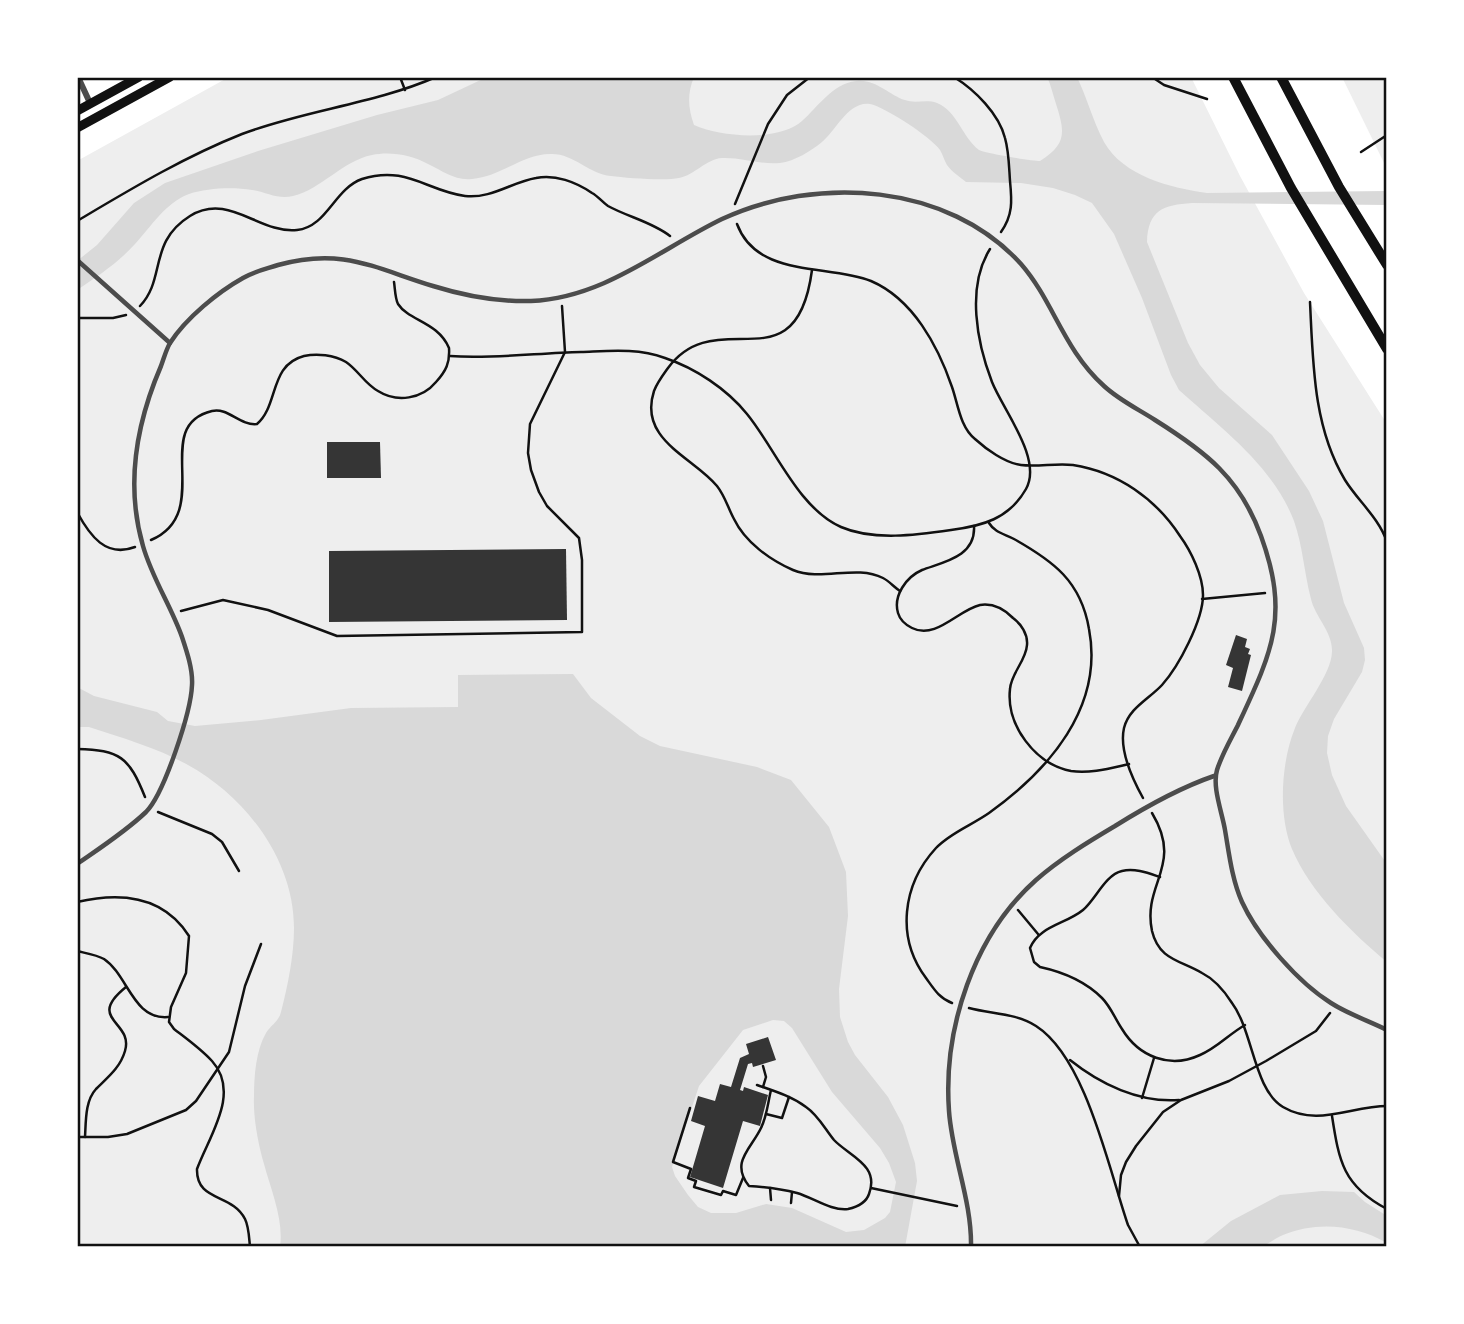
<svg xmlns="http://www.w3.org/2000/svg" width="1464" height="1324" viewBox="0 0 1464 1324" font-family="'Titillium Web',sans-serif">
<rect width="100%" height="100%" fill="#fff"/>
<g fill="#eee">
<polygon points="229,77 1191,77 1240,176 1304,293 1387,424 1387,1247 77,1247 77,161"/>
<polygon points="1342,77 1387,77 1387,169"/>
</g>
<g fill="#d9d9d9" fill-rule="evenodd">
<path d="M 487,77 L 694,77 C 687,94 688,108 694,125 C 721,137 778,142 802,121 C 818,107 832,84 856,81 C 875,78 889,95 905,100 C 915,104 926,99 937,103 C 958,112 962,137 979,150 C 984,153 1032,161 1040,161 C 1067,144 1065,132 1056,104 C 1053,95 1051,85 1047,77 L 1077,77 C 1087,98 1093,121 1104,142 C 1123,176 1171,188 1207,193 L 1387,191 L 1387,205 L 1192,203 C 1163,205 1148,210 1147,242 L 1188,343 L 1200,365 L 1219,388 L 1272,435 L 1309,491 L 1323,521 L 1344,603 L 1364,648 L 1365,660 L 1362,672 L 1334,719 L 1328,736 L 1327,753 L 1332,775 L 1346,806 L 1387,864 L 1387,962 C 1352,933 1310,892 1292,849 C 1278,815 1281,762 1295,728 C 1304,706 1331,675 1332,652 C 1333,632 1315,617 1311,599 C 1304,572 1303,547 1294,521 C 1273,466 1221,428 1179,390 L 1171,375 L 1142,298 L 1114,234 L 1092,203 L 1075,195 L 1053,188 L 1021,183 L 966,182 C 960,177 952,172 947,165 C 944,160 943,155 940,150 C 931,137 885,107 870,104 C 848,101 836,131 822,142 C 811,151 795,161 780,163 C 760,165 742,157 722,158 C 706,159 695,175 679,178 C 666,181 626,178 611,176 C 589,174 574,154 552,154 C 523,153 501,177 472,179 C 455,181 443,171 428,164 C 412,155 390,151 372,155 C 342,161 322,189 293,196 C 279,200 265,192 252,190 C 233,187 207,188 189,194 C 165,203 151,227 135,244 C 119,262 97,277 77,290 L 77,261 L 97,245 L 134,203 L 165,183 L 258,151 L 377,115 L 438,100 Z"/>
<path d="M 573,674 L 591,698 L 640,736 L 660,746 L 757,767 L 791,780 L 829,827 L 846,872 L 848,916 L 839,989 L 840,1017 L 848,1042 L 855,1055 L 888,1097 L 903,1125 L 915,1163 L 917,1181 L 905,1247 L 280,1247 C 284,1220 271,1190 264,1164 C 258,1143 253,1117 254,1096 C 254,1076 256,1050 266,1033 C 271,1025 279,1021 281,1012 C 288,985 294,955 294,928 C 294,860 246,797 188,765 C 158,748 122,738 89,727 L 77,727 L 77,687 L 94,696 L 157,712 L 168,721 L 195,726 L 261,720 L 351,708 L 458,707 L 458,675 ZM 773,1020 L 784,1021 L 792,1028 L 832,1092 L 880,1148 L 889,1163 L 896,1182 L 890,1212 L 885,1218 L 864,1230 L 846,1232 L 792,1208 L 766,1204 L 736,1213 L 711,1213 L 698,1207 L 688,1195 L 675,1176 L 672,1167 L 699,1086 L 743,1030 Z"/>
<path d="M 1322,1191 L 1354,1192 L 1365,1202 L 1387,1216 L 1387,1243 C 1355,1225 1318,1221 1283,1235 C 1275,1238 1267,1246 1259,1247 C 1240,1250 1218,1247 1199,1247 L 1231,1221 L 1280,1195 Z"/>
</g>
<g fill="#353535">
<polygon points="327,442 380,442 381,478 327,478"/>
<polygon points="566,549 567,620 329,622 329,551"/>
<polygon points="1236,635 1247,639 1245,647 1250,649 1248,654 1251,655 1242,691 1228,687 1233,668 1226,665"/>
<polygon points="768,1037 776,1060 753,1067 752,1063 748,1064 740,1090 743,1091 744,1087 768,1095 760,1126 743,1121 723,1188 690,1177 705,1126 691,1121 698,1096 715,1101 720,1084 731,1087 740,1058 749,1054 746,1044"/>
</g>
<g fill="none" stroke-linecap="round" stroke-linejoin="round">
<g stroke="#111" stroke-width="2.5">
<polyline points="400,77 405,90"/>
<path d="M 954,77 C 975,90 999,114 1005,138 C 1009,152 1009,167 1010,181 C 1012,201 1013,215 1001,232"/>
<polyline points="1152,77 1164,85 1207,99"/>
<polyline points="1361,152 1387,135"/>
<polyline points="735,204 768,124 787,95 810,77"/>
<path d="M 77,221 C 131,189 184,157 242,134 C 305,110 374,104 436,77"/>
<path d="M 737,224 C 757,278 827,264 871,281 C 913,299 938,346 952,387 C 958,404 960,427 975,439 C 986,449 1005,463 1021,465 C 1038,467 1056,463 1073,465 C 1118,472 1156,499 1180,536 C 1191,551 1203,576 1203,595 C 1203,620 1179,666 1162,685 C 1149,699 1129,708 1124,728 C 1119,750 1133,780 1143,798"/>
<path d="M 812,270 C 796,390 717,301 668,368 C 663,375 657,383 654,391 C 638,440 693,457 717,486 C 725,496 728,508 734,519 C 745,542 770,560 793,570 C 822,582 855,564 883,578 C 889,581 894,587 900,591"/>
<path d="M 1310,302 C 1313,362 1313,427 1345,480 C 1358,501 1379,518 1387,542"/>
<path d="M 140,306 C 166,279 148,242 190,216 C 229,192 259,234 297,230 C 327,227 334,189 362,179 C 406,165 427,191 465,196 C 491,199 512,182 536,178 C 555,174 576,182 592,193 C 598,196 602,202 608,206 C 628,217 652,222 670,236"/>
<polyline points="77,318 113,318 126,315"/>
<path d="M 450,356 C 494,359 537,353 581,352 C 610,351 637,348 665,358 C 695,368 727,389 747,414 C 775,448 798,508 841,527 C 873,541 917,535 951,530 C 982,526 1009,519 1026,489 C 1043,459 1003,410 992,382 C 977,343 966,287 990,249"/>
<path d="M 77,512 C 90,536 106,558 135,547"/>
<path d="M 974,526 C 976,557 943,562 922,570 C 906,577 893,596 898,613 C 900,620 906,625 912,628 C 936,640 958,610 980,605 C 993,603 1004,609 1013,618 C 1021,624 1028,634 1027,645 C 1026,661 1011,673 1010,689 C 1006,725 1035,764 1071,771 C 1090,774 1111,768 1129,764"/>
<path d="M 151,540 C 216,512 149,426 212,411 C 228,407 240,426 257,424 C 279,405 269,365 304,356 C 317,353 334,355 346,362 C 358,370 365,384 378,391 C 397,403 422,399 436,382 C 446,371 450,363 449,348 C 438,322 409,321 398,304 C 395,298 395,288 394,282"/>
<polyline points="1202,599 1265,593"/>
<polyline points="181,611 223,600 268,610 337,636 582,632 582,560 579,538 547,506 539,492 531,470 528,453 530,424 565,352 562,306"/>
<path d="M 77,749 C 120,750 129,757 145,797"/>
<polyline points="158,812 212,834 222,842 239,871"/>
<path d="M 1152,813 C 1184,866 1142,883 1152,931 C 1159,960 1180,960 1202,973 C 1214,979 1225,992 1232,1003 C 1253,1031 1254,1090 1283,1107 C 1317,1127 1351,1106 1387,1106"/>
<path d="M 1160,877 C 1148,873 1135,868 1122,871 C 1105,875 1096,899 1083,910 C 1066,924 1039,926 1030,948 L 1034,962 L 1040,967 C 1063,972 1085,981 1102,998 C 1111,1007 1115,1019 1122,1029 C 1139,1057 1170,1069 1200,1055 C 1217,1048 1229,1034 1245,1025"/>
<path d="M 77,902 C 120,892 163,895 189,936 L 186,973 L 171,1007 L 169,1022 L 174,1029 C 187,1039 201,1049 212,1061 C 241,1093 209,1136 197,1169 C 196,1202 232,1193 245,1219 C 249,1227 249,1238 250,1247"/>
<polyline points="1018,910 1038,934"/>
<path d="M 77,951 C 85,953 97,955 104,959 C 128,975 133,1020 168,1017"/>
<path d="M 952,1003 C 939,998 934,989 926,978 C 896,938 902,885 936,848 C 950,833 972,825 989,813 C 1049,770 1104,707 1089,629 C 1081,581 1053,561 1014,539 C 1005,534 995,533 989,523"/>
<path d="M 969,1008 C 991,1014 1016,1013 1036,1026 C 1086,1058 1109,1170 1128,1225 L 1140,1247"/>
<path d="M 1070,1060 C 1100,1084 1139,1103 1179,1100"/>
<path d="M 757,1085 C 774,1091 791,1096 806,1107 C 818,1115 825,1129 834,1140 C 849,1156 880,1165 869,1194 C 866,1203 857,1207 848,1209 C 831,1211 814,1198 797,1193 C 781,1189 765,1187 749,1186 C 730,1162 751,1149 761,1128 C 767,1116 768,1102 771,1090"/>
<polyline points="763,1087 766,1077 763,1066"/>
<polyline points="1142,1098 1154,1058"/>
<polyline points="690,1108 673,1162 691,1169 688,1178 696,1181 694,1187 721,1195 723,1191 736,1195 743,1178"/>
<polyline points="766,1114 782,1118 789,1097"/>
<path d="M 1332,1116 C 1339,1161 1343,1186 1387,1209"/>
<polyline points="77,1137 108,1137 127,1134 186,1110 196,1101 229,1052 245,986 261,944"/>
<path d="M 85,1137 C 86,1121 85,1101 96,1089 C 108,1077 120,1068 125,1051 C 134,1021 85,1020 126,987"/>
<polyline points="770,1188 771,1200"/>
<polyline points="871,1188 957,1206"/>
<polyline points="1119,1196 1121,1175 1126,1162 1136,1146 1163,1112 1181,1100 1229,1081 1266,1061 1316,1031 1330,1013"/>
<polyline points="791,1203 792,1192"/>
</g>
<g stroke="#4c4c4c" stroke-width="4.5">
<polyline points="77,260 170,343"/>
<path d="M 77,864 C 100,848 125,832 146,812 C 164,794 191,712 192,685 C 193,670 187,652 182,637 C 171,606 152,578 143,546 C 125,484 136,424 161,366 C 164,358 166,350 170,343 C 186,318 218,292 243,278 C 255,271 266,269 278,265 C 342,247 374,268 433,286 C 465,296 498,302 531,301 C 604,298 660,249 722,219 C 817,175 948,183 1021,264 C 1054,302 1063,349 1104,386 C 1119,400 1138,409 1155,420 C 1206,452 1240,478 1261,536 C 1290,616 1272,652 1238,725 C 1231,739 1222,754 1217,770 C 1212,787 1222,812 1225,830 C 1229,853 1232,880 1242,902 C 1258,937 1299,983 1331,1003 C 1348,1014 1369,1021 1387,1030"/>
<path d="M 971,1247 C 972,1201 952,1156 949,1111 C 943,1028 974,935 1036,880 C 1060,859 1088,842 1115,826 C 1147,806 1179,788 1214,776"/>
</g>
<polyline stroke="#4c4c4c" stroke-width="6" points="78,77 90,103"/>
<g stroke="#111" stroke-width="9">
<polyline points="77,111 139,77"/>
<polyline points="77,128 170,77"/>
</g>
<g stroke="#111" stroke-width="10">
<polyline points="1233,77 1291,188 1387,349"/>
<polyline points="1281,77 1339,187 1387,265"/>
</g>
</g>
<rect width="1464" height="1324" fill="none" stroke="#ffffff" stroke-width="158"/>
<rect x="79" y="79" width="1306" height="1166" fill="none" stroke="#111" stroke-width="2.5"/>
</svg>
